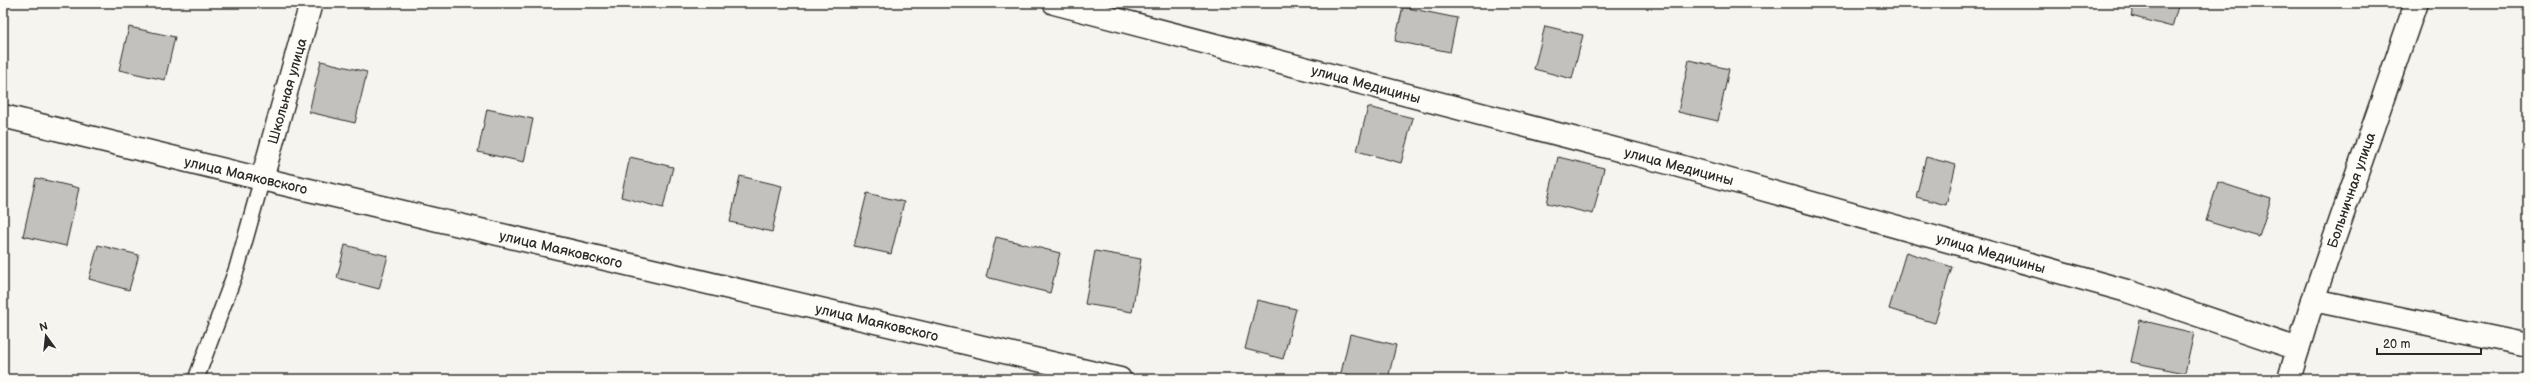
<svg xmlns="http://www.w3.org/2000/svg" width="2531" height="382" viewBox="0 0 2531 382" font-family="'Balsamiq Sans',sans-serif">
<rect width="100%" height="100%" fill="#f5f4ef"/>
<filter id="ink" filterUnits="userSpaceOnUse"><feTurbulence type="fractalNoise" baseFrequency=".025" numOctaves="2"/><feDisplacementMap in="SourceGraphic" scale="8" xChannelSelector="R" yChannelSelector="G"/><feConvolveMatrix kernelMatrix="1 2 1 2 8 2 1 2 1" color-interpolation-filters="sRGB"/></filter>
<g filter="url(#ink)">
<g fill="#c2c1be" stroke="#2b2b2b">
<polygon points="3,3 9,3 3,34"/>
<polygon points="1267,3 1297,3 1296,9"/>
<polygon points="2135,3 2179,3 2172,27 2131,16"/>
<polygon points="1403,7 1457,18 1450,52 1395,41"/>
<polygon points="1545,26 1583,35 1572,79 1534,69"/>
<polygon points="129,27 175,37 165,80 119,70"/>
<polygon points="1689,60 1729,69 1718,121 1678,112"/>
<polygon points="321,61 367,72 355,123 309,112"/>
<polygon points="1368,107 1413,118 1401,163 1357,151"/>
<polygon points="487,109 533,119 524,162 478,152"/>
<polygon points="630,157 673,167 663,208 621,197"/>
<polygon points="1558,157 1604,168 1593,214 1547,203"/>
<polygon points="1926,157 1956,165 1946,205 1916,197"/>
<polygon points="740,176 782,186 772,232 730,222"/>
<polygon points="36,178 79,188 66,246 23,236"/>
<polygon points="2218,182 2271,199 2259,237 2206,221"/>
<polygon points="867,193 904,202 891,254 854,246"/>
<polygon points="996,237 1060,253 1050,293 986,277"/>
<polygon points="98,245 139,255 129,290 89,279"/>
<polygon points="345,245 388,256 379,289 337,278"/>
<polygon points="1095,251 1141,259 1132,312 1085,304"/>
<polygon points="1906,252 1952,267 1935,323 1889,309"/>
<polygon points="1257,300 1296,309 1283,359 1245,349"/>
<polygon points="2140,320 2194,333 2185,373 2131,362"/>
<polygon points="1350,334 1396,345 1388,379 1367,379 1341,373"/>
</g>
<g fill="none" stroke-linecap="round" stroke-linejoin="round">
<g stroke="#2b2b2b" stroke-width="18">
<polyline id="lane" points="196,379 237,268 262,179"/>
</g>
<g stroke="#2b2b2b" stroke-width="25">
<g id="street">
<polyline points="1054,3 1665,162 2127,291 2298,349"/>
<polyline points="3,116 262,179 1120,379"/>
<polyline points="262,179 311,3"/>
<polyline points="2313,300 2528,345"/>
<polyline points="2289,379 2313,300 2416,3"/>
</g>
</g>
<use href="#lane" stroke="#fdfcf7" stroke-width="15"/>
<use href="#street" stroke="#fdfcf7" stroke-width="22"/>
</g>
</g>
<g text-anchor="middle" stroke-width="3.5" stroke-linejoin="round" paint-order="stroke">
<g font-size="14" fill="#2b2b2b" stroke="#fdfcf7">
<text transform="translate(1366 84) rotate(15)" y="5">улица Медицины</text>
<text transform="translate(287 91) rotate(-74)" y="5">Школьная улица</text>
<text transform="translate(1679 166) rotate(15)" y="5">улица Медицины</text>
<text transform="translate(246 175) rotate(13)" y="5">улица Маяковского</text>
<text transform="translate(2351 190) rotate(-71)" y="5">Больничная улица</text>
<text transform="translate(561 249) rotate(13)" y="5">улица Маяковского</text>
<text transform="translate(1991 253) rotate(16)" y="5">улица Медицины</text>
<text transform="translate(877 322) rotate(13)" y="5">улица Маяковского</text>
</g>
</g>
<rect width="2531" height="382" fill="none" stroke="#fdfcf7" stroke-width="16"/>
<rect x="8" y="8" width="2515" height="366" fill="none" stroke="#2b2b2b" stroke-width="1.5" filter="url(#ink)"/>
<g transform="translate(46 336) rotate(345)" stroke="#fdfcf7" stroke-width="3" paint-order="stroke">
<path d="M0-3L7 15L0 10L-7 15Z" fill="#2b2b2b"/>
<text y="-6" font-size="11" font-weight="bold" text-anchor="middle" fill="#2b2b2b">N</text>
</g>
<path d="M2377 348v6h104v-6" fill="none" stroke="#2b2b2b" stroke-width="2"/>
<text x="2383" y="348" font-size="12" fill="#2b2b2b" stroke="#fdfcf7" stroke-width="3" paint-order="stroke">20 m</text>
</svg>
